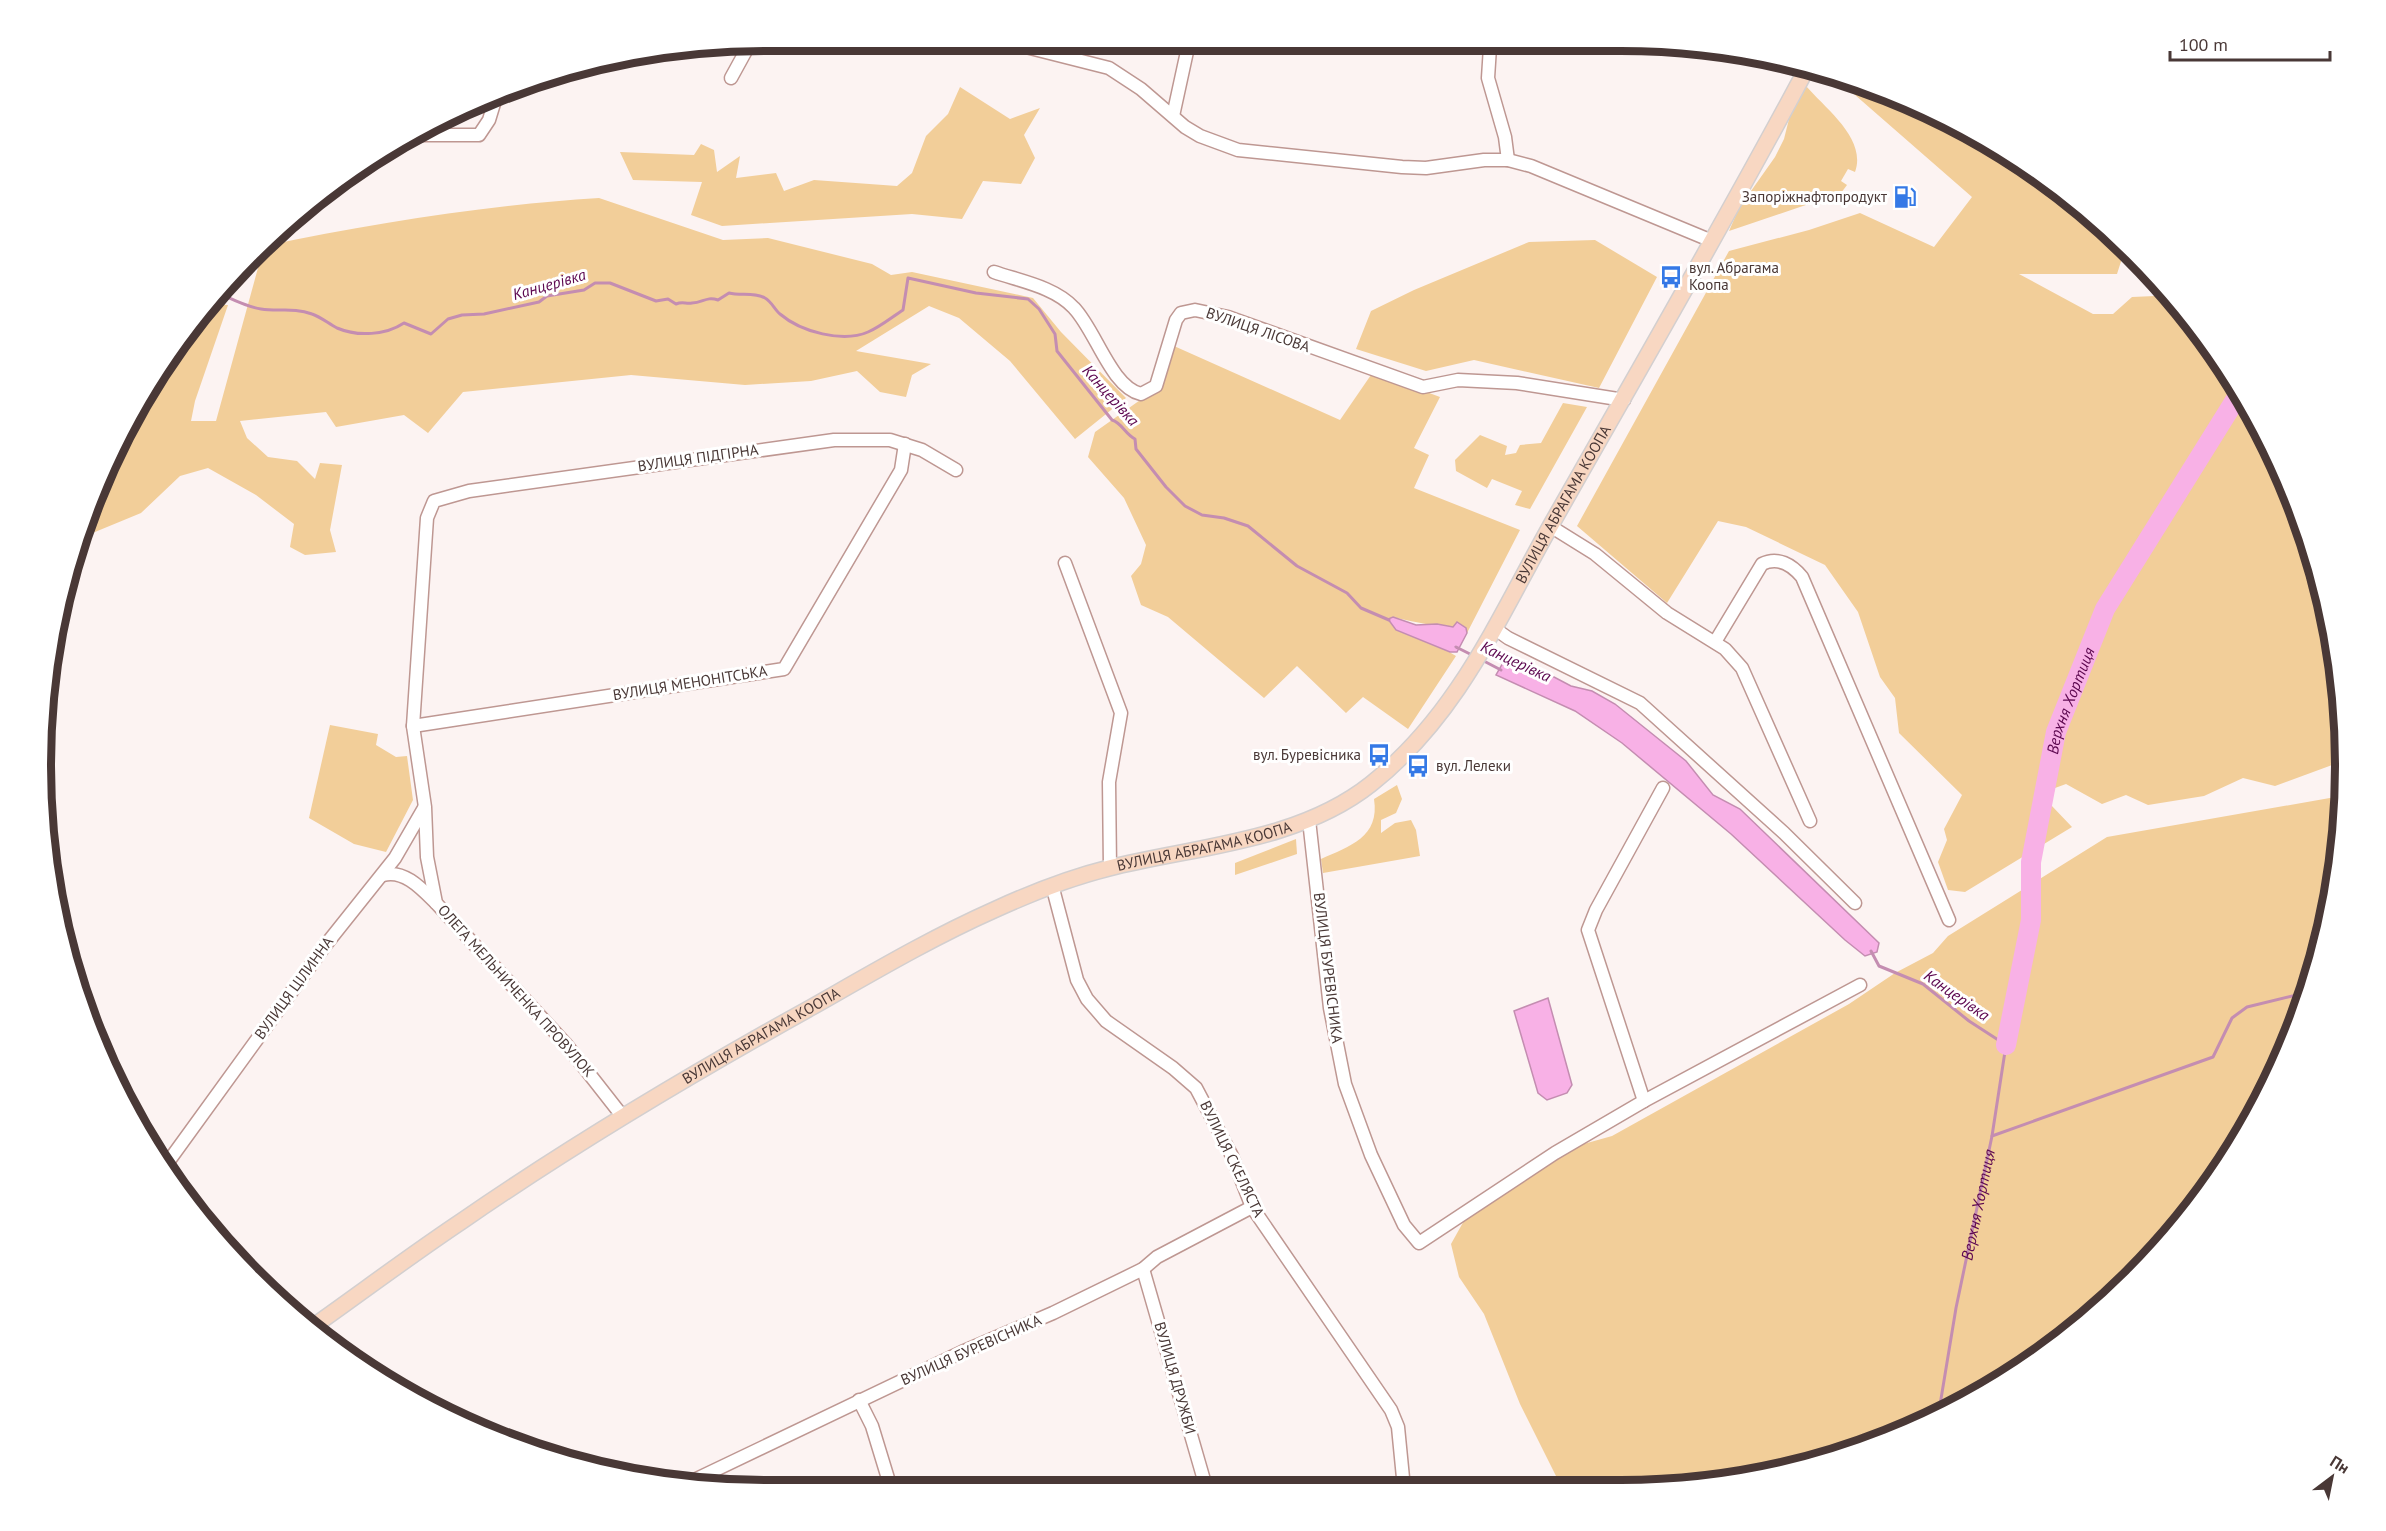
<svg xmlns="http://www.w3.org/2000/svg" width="2386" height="1531" viewBox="0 0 2386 1531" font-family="'PT Sans',sans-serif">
<rect width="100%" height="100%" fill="#fcf3f2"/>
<g fill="#f2ce99">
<polygon points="1831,74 1853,79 1941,115 2098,220 2125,249 2117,274 2019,274 2093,314 2113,314 2132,297 2155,296 2173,300 2195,324 2271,445 2321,578 2344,718 2343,761 2275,786 2243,778 2204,796 2148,805 2126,795 2102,804 2066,784 2055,788 2051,805 2072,827 1965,892 1948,890 1938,862 1947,840 1944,829 1962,795 1899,733 1895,698 1880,677 1858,612 1825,565 1746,527 1718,521 1667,603 1577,526 1729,251 1809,230 1860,213 1934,247 1972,197"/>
<path d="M 1806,86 C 1826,109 1867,139 1855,172 L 1848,169 L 1841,181 L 1847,185 L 1841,193 L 1729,231 L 1739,208 L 1775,157 L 1784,139 L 1789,119 Z"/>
<polygon points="960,87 1010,119 1040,108 1024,135 1035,158 1021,184 983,181 962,219 912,214 722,226 691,215 702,182 633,180 620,152 694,155 701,144 714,150 717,172 740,156 736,178 776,173 784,191 814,180 897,186 912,173 926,136 948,114"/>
<path d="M 599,198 L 723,240 L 768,238 L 872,264 L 891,275 L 912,272 L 1033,298 L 1061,332 L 1126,398 L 1075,439 L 1010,361 L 959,318 L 929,306 L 856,351 L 931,364 L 912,375 L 906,397 L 880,392 L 857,371 L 811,381 L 745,385 L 631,375 L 463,392 L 428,433 L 404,415 L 336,427 L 326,412 L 240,421 L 247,438 L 268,457 L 297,461 L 315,479 L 320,463 L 342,465 L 330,530 L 336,552 L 305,555 L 290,547 L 294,524 L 256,495 L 208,468 L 180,476 L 141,513 L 78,539 L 137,403 L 191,324 L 208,304 L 228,305 L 195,401 L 191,421 L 216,421 L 264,246 C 375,223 486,205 599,198 Z"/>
<polygon points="1595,240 1657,277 1599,388 1474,360 1426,371 1356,349 1371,311 1414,290 1529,242"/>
<path d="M 1174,346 L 1340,420 L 1373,372 L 1440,397 L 1414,448 L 1429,455 L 1414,488 L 1520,530 L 1467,633 C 1442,625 1418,624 1393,617 L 1396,630 L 1439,646 L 1456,656 L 1408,729 L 1363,697 L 1346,713 L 1297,666 L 1264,698 L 1168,617 L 1141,605 L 1131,576 L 1141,564 L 1146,545 L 1124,498 L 1088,457 L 1095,432 L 1160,386 Z"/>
<polygon points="1563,403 1587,407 1530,509 1515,505 1522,491 1492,479 1487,488 1456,471 1455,460 1480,435 1507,446 1505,455 1516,453 1520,445 1541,443"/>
<polygon points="330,725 378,734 376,745 396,757 407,756 413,800 386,852 354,844 309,818"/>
<path d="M 1397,785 L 1402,799 L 1396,813 L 1381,820 L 1381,833 L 1395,823 L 1411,820 L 1416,830 L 1420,856 L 1323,873 L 1321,859 C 1350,846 1380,837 1374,799 Z"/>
<polygon points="2341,796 2339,860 2307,998 2249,1128 2166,1243 2062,1340 1941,1416 1808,1466 1668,1489 1562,1488 1520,1404 1484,1314 1459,1277 1451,1244 1470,1210 1580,1145 1612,1136 1849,1004 1895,973 1933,953 1948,936 2107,837"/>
<polygon points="1296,839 1297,854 1235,875 1235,863"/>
</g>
<g fill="#f8b1e6" stroke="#c48db1" stroke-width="1.5">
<polygon points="1393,617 1416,625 1437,624 1453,627 1457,622 1466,628 1467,633 1457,652 1450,652 1396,630 1388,619"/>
<polygon points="1508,654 1534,672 1554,677 1571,686 1592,691 1615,704 1686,761 1713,795 1740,809 1879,943 1877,952 1865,956 1845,940 1731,834 1622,743 1575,711 1496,675"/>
<polygon points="1548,998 1572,1085 1567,1093 1547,1100 1538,1093 1514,1011"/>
</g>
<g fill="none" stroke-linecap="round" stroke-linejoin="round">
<g stroke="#c48db1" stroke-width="3">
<path d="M 218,293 C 232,299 246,307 261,309 C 279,312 293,307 312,314 C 321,317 329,324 337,328 C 358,337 386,335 404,323 L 431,334 L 448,319 L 462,315 L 484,314 L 539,302 L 547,296 L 584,290 L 595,283 L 610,283 L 656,301 L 668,299 L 676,304 C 683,301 685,304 692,303 C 703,303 706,296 718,300 L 729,293 C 740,296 755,292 765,298 C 771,301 775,310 780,314 C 801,332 843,343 868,332 C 880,327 892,317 903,310 L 908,278 L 976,293 L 1028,299 L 1039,309 L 1055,334 L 1057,351 L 1112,420 C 1122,423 1125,434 1135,439 L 1136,449 L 1166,487 L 1185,506 L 1202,515 L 1224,518 L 1248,526 L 1297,566 L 1347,593 L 1361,608 L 1389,620"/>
<polyline points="1456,647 1472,655"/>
<polyline points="1480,659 1501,670"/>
<polyline points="1871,951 1879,966 1923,984 1969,1021 2006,1045 1992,1136"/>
<path id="s1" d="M 1938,1417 L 1956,1308 L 1992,1136 L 2213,1057 L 2232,1018 L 2247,1007 L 2309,992"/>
</g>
<path stroke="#f8b1e6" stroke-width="20" id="s2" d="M 2006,1045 L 2031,920 L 2031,862 L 2056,732 L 2105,609 L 2239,394"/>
<g stroke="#be9792" stroke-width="15">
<g id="minor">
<polyline points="1026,47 1109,68 1141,89 1185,127 1200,136 1238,150 1402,167 1426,168 1484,160 1508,160 1531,166 1712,241"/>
<polyline points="1490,47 1488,78 1505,137 1508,160"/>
<polyline points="731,78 748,47"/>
<polyline points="1173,116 1188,47"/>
<polyline points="419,135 479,135 489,120 496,97"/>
<path d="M 994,272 C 1020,281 1055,287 1074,308 C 1096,331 1111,387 1141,394 L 1156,386 L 1176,320 L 1181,313 L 1195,310 L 1228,317 L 1423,387 L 1458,380 L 1517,383 L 1624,400"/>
<polyline points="1550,526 1595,554 1667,613 1725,649 1742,668 1810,821"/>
<polyline points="1065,563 1121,713 1109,782 1110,868"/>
<polyline points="1494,628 1508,638 1640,703 1784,833 1855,903"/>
<path d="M 1715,642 L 1762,564 C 1778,556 1792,565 1802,577 L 1949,920"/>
<polyline points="413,726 784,669 901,470 905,444"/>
<polyline points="1309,820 1330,1008 1345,1084 1371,1155 1404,1225 1419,1243 1555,1153 1644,1101 1860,985"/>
<path d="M 383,875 C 404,869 422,889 436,903"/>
<polyline points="1052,885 1077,980 1087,999 1106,1021 1173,1068 1196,1088 1232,1156 1252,1207 1391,1410 1398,1427 1404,1488"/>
<polyline points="1644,1101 1588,930 1596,910 1663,788"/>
<polyline points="623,1117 565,1043 436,903 427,857 425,807 413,726 427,518 434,501 469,491 834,440 890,440 922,450 956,470"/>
<polyline points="163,1169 324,947 395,858 424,808"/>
<polyline points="1143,1269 1206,1487"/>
<polyline points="859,1400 872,1426 890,1485"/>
<polyline points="686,1484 962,1352 1053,1313 1143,1269 1157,1257 1252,1207"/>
</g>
</g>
<g stroke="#d3cfcf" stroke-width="18">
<g id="major">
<path id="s3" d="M 311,1328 C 362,1292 411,1255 462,1221 C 575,1143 693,1073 812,1007 C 872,973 931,938 994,910 C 1031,893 1069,878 1109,868 C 1196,846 1298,842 1371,784 C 1458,715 1498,619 1551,525 C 1637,373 1725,222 1807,68"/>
</g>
</g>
<use href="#minor" stroke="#fff" stroke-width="12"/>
<use href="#major" stroke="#f8d7c2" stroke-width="15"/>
</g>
<defs>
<g id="fuel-bare" transform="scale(1.8)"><path d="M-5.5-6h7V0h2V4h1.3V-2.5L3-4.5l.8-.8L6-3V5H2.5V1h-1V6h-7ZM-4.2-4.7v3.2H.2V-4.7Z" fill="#3579e6" stroke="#fff" stroke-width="2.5" paint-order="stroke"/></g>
<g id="bus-bare" transform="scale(1.8)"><path d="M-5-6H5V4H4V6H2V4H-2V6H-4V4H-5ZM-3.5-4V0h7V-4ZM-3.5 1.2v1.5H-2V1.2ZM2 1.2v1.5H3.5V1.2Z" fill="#3579e6" stroke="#fff" stroke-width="2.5" paint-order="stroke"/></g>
</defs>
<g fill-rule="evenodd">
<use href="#fuel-bare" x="1905" y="197"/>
<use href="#bus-bare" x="1671" y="277"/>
<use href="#bus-bare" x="1379" y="755"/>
<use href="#bus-bare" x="1418" y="766"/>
</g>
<g text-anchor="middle" stroke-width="6" stroke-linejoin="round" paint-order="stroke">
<g font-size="15" fill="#493836" stroke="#fff" text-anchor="end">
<text x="1887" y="202">Запоріжнафтопродукт</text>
<text x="1689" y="273" text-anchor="start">вул. Абрагама<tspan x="1689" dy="17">Коопа</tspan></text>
<text x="1361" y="760">вул. Буревісника</text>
<text x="1436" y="771" text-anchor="start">вул. Лелеки</text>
</g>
<g font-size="15" fill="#493836" stroke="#fff">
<text transform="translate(1258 330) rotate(19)" y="5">ВУЛИЦЯ ЛІСОВА</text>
<text transform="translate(698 458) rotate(-8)" y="5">ВУЛИЦЯ ПІДГІРНА</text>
<text dy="5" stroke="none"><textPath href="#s3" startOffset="1544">ВУЛИЦЯ АБРАГАМА КООПА</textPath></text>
<text transform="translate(690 683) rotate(-9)" y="5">ВУЛИЦЯ МЕНОНІТСЬКА</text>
<text dy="5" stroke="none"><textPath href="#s3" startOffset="1022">ВУЛИЦЯ АБРАГАМА КООПА</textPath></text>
<text transform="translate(1328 968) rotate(83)" y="5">ВУЛИЦЯ БУРЕВІСНИКА</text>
<text transform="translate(294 988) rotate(-54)" y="5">ВУЛИЦЯ ЦІЛИННА</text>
<text transform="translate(516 991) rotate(48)" y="5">ОЛЕГА МЕЛЬНИЧЕНКА ПРОВУЛОК</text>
<text dy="5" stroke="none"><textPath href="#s3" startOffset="537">ВУЛИЦЯ АБРАГАМА КООПА</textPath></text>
<text transform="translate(1232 1159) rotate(64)" y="5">ВУЛИЦЯ СКЕЛЯСТА</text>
<text transform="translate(971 1350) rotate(-24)" y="5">ВУЛИЦЯ БУРЕВІСНИКА</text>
<text transform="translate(1175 1378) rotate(74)" y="5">ВУЛИЦЯ ДРУЖБИ</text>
</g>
<g font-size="16" font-style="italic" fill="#5c074f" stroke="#fff">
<text transform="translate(549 284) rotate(-16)" y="6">Канцерівка</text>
<text transform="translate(1111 395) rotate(48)" y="6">Канцерівка</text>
<text transform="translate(1516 661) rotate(25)" y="6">Канцерівка</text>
<text dy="6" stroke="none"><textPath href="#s2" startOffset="352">Верхня Хортиця</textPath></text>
<text transform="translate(1957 995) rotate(35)" y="6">Канцерівка</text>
<text dy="6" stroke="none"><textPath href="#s1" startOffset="216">Верхня Хортиця</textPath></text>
</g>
</g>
<path d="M0 0H2386V1531H0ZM765 51H1621A714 714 0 0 1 2335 765V766A714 714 0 0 1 1621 1480H765A714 714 0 0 1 51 766V765A714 714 0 0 1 765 51Z" fill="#fff" fill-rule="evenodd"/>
<path fill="none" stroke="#493836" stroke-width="8" d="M765 51H1621A714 714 0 0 1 2335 765V766A714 714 0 0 1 1621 1480H765A714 714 0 0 1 51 766V765A714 714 0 0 1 765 51Z"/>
<g transform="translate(2332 1477) rotate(32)" stroke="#ffffff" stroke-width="4.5" paint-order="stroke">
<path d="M0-4.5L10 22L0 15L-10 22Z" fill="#493836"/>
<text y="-9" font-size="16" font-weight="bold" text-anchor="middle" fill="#493836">Пн</text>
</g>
<path d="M2170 51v9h160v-9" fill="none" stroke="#493836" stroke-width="3"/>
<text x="2179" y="51" font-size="18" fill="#493836" stroke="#ffffff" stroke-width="4.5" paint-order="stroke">100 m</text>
</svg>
